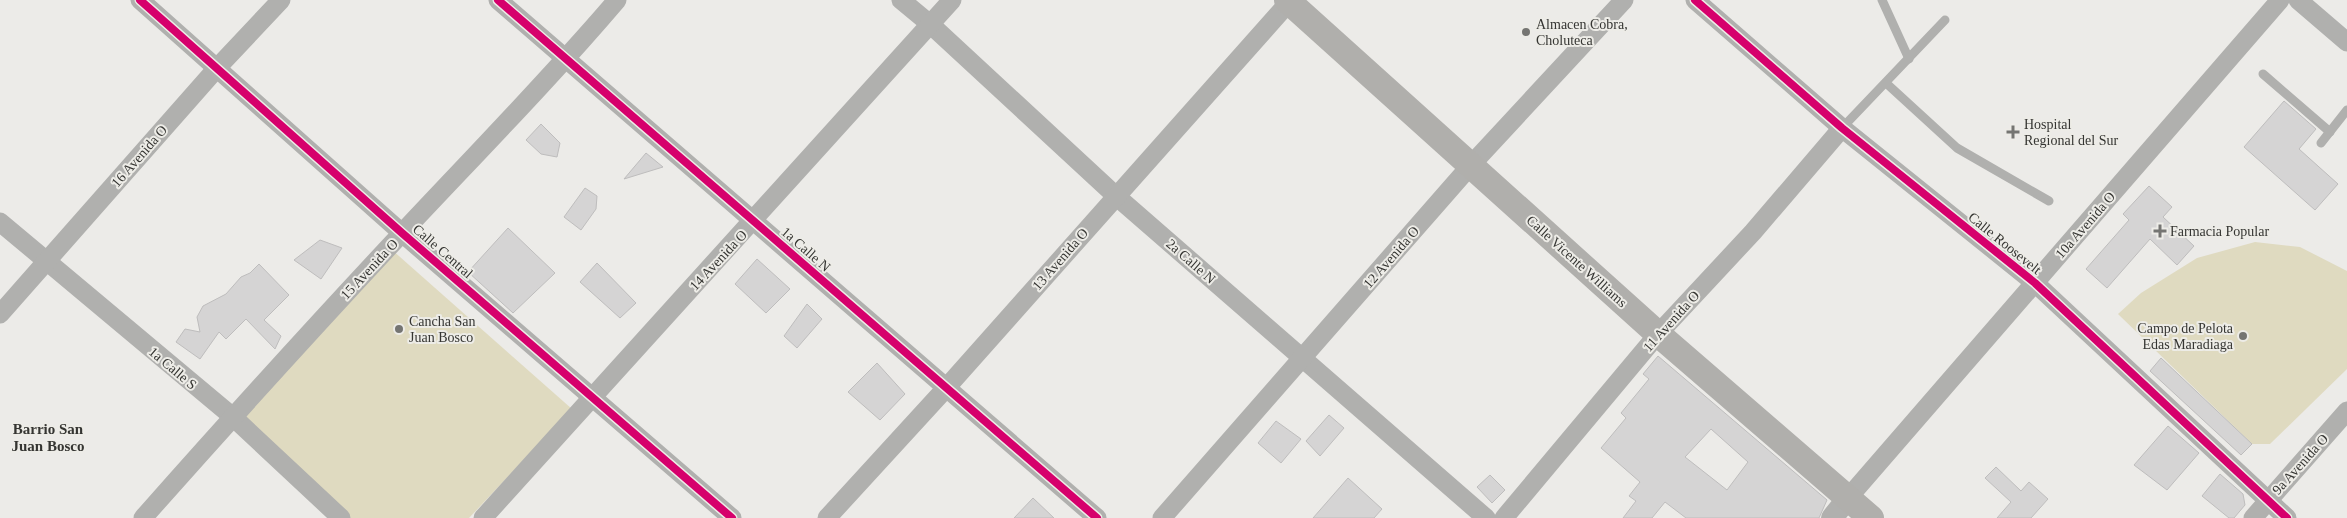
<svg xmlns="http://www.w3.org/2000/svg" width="2347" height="518" viewBox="0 0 2347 518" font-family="Georgia,serif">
<rect width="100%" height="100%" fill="#ecebe8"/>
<g fill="#dfdac0">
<polygon points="2255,242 2300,247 2347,271 2347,369 2270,444 2252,444 2118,314 2141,293 2197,258"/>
<polygon points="391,249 572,409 469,518 345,518 227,422"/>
</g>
<g fill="#d5d4d4" stroke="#bebdbd" fill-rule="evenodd">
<polygon points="2284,101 2316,129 2299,149 2338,184 2315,210 2244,147"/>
<polygon points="541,124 560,143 557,157 541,154 526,140"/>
<polygon points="646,153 663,167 624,179"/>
<polygon points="2149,186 2172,207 2163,217 2194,246 2177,265 2150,239 2107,288 2086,269 2129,220 2123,214"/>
<polygon points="585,188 597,196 596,209 581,230 564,217"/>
<polygon points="508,228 555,273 513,313 468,272"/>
<polygon points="320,240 342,248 321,279 294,260"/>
<polygon points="757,259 790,289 766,313 735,284"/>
<polygon points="597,263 636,303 620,318 580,282"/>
<polygon points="259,264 289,295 264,320 281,336 275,349 246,319 226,339 219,332 200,359 176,342 185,329 200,332 197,317 203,306 226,294 241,277 250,273"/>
<polygon points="807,304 822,319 797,348 784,336"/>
<path d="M 1658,356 L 1827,500 L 1819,518 L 1686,518 L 1665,502 L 1652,518 L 1623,518 L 1636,501 L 1629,496 L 1640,482 L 1601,448 L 1626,418 L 1621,413 L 1649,379 L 1643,374 ZM 1711,429 L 1748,462 L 1727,490 L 1685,457 Z"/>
<polygon points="2161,358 2252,444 2241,455 2150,371"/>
<polygon points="877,363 905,394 880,420 848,392"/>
<polygon points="1329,415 1344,428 1320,456 1306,441"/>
<polygon points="1276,421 1301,439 1281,463 1258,443"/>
<polygon points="2168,426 2199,453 2167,490 2134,465"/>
<polygon points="1996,467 2021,491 2029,482 2048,499 2031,518 1997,518 2011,502 1985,478"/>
<polygon points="2220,474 2243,494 2245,505 2234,518 2229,518 2202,496"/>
<polygon points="1490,475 1505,490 1492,503 1477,487"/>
<polygon points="1348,478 1382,509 1374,518 1313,518"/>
<polygon points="1033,498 1054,518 1014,518"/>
</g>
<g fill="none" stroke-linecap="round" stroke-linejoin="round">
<g stroke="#b0b0ae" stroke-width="9">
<polyline points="1882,0 1909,59"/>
<polyline points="2263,74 2330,132"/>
<polyline points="1886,83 1957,148 2049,201"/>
<polyline points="1842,128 1945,20"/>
<polyline points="2321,143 2347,110"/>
</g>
<g stroke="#b0b0ae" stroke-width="19">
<polyline points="140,0 402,233 732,518"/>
<polyline points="498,0 1097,518"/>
<polyline points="901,0 930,24 1116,196 1486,518"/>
<polyline points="1695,0 1842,128 2035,283 2287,518"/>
<polyline points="2298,0 2347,42"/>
<polyline points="0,222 233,417 341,518"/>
<polyline points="0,314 217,68 281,0"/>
<polyline points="1848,498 2280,0"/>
<path d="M 143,518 C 228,422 314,327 402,233 C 474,156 548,81 617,0"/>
<polyline points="483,518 952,0"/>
<polyline points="827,518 947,387 1291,0"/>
<polyline points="1162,518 1471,165 1624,0"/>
<polyline points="1504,518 1658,334 1753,232 1842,128"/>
<polyline points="2253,518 2347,411"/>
</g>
<polyline stroke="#b0b0ae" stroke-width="22" points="1832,518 1848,498"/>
<polyline stroke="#b0afac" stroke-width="26" points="1287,0 1658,334 1871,518"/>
<g stroke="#edece7" stroke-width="11">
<g id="cycleway">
<polyline points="140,0 402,233 732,518"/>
<polyline points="498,0 1097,518"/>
<polyline points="1695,0 1842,128 2035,283 2287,518"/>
</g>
</g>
<use href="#cycleway" stroke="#d6006c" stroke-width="8"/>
</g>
<g fill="#757572" stroke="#edece7" stroke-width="2">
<circle cx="1526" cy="32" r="5"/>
<path d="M2010.5 124.5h5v5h5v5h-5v5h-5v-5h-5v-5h5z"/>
<path d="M2157.5 223.5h5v5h5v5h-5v5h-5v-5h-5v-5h5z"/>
<circle cx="399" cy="329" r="5"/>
<circle cx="2243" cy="336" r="5"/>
</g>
<g text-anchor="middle" stroke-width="4" stroke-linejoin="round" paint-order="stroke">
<g font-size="14" fill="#353532" stroke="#edece7" text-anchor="start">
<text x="1536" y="29">Almacen Cobra,<tspan x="1536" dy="16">Choluteca</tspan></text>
<text x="2024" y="129">Hospital<tspan x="2024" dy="16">Regional del Sur</tspan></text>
<text x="2170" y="236">Farmacia Popular</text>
<text x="409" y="326">Cancha San<tspan x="409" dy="16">Juan Bosco</tspan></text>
<text x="2233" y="333" text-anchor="end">Campo de Pelota<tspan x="2233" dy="16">Edas Maradiaga</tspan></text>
</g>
<g font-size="14" fill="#353532" stroke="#edece7">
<text transform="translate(139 156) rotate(-49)" y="5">16 Avenida O</text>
<text transform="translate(2085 225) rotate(-49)" y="5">10a Avenida O</text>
<text transform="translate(2005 243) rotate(39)" y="5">Calle Roosevelt</text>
<text transform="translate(806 249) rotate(41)" y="5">1a Calle N</text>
<text transform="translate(443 251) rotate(41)" y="5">Calle Central</text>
<text transform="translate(1391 257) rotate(-49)" y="5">12 Avenida O</text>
<text transform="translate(1060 259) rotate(-49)" y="5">13 Avenida O</text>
<text transform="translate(718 260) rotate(-47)" y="5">14 Avenida O</text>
<text transform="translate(1191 261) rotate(41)" y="5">2a Calle N</text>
<text transform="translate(1577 261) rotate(42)" y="5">Calle Vicente Williams</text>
<text transform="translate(369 269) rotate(-47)" y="5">15 Avenida O</text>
<text transform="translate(1671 321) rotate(-48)" y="5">11 Avenida O</text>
<text transform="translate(173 368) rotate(40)" y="5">1a Calle S</text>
<text transform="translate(2300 464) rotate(-48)" y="5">9a Avenida O</text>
</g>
<g font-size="15" font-weight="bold" fill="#353532" stroke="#edece7">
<text x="48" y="434">Barrio San<tspan x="48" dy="17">Juan Bosco</tspan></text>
</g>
</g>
</svg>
